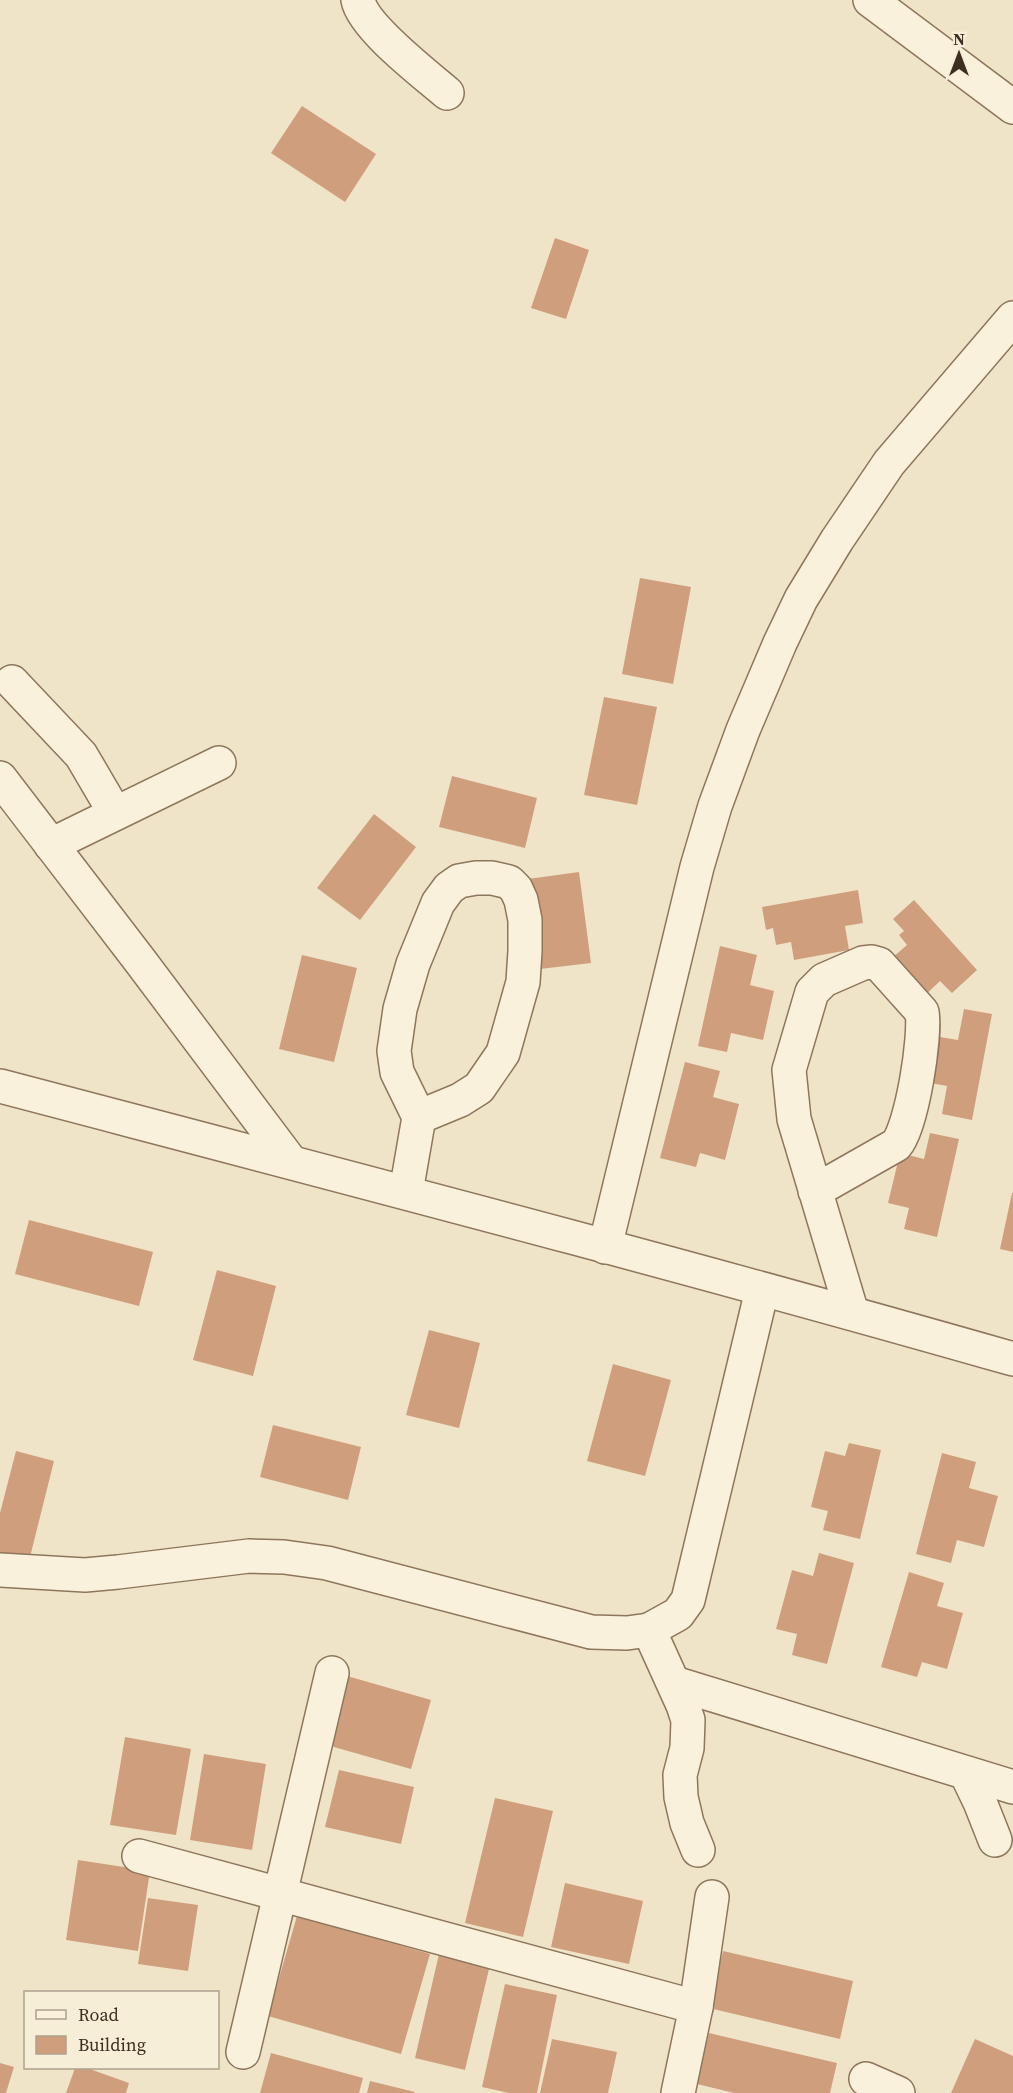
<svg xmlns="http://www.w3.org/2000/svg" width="1013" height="2093" viewBox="0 0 1013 2093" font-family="'Source Serif 4',serif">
<rect width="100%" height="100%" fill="#f0e4c8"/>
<g fill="#cf9f7d">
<polygon points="302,106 376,154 345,202 271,153"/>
<polygon points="555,238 589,250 566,319 531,308"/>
<polygon points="640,578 691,587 673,684 622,674"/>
<polygon points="604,697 657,707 637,805 584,795"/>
<polygon points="452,776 537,798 525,848 439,827"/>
<polygon points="374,814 416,847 360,920 317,888"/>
<polygon points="579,872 591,963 540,969 528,879"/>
<polygon points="858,890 863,923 845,926 849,950 794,960 791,942 776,945 773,928 766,930 762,907"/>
<polygon points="914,900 977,970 952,993 940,981 920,1000 886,963 907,945 899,935 904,931 893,919"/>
<polygon points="720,946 757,955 750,985 774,991 763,1040 731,1033 727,1052 698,1046"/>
<polygon points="302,955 357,968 334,1062 279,1049"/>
<polygon points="964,1009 992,1014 972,1120 942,1114 947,1086 925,1082 934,1036 958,1040"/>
<polygon points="685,1062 720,1071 713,1097 739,1104 725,1160 700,1153 696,1167 660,1158"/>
<polygon points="930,1133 959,1139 937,1237 904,1229 909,1208 888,1203 900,1153 924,1159"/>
<polygon points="1012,1193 1013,1193 1013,1252 1000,1249"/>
<polygon points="29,1220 153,1252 139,1306 15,1274"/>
<polygon points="217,1270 276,1286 253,1376 193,1360"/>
<polygon points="429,1330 480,1343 459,1428 406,1415"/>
<polygon points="613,1364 671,1380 645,1476 587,1461"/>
<polygon points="273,1425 361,1447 348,1500 260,1477"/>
<polygon points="849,1443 881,1450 860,1539 823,1530 828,1511 811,1507 825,1451 845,1456"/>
<polygon points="16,1451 54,1461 28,1565 0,1558 0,1513"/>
<polygon points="942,1453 976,1462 969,1488 998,1496 984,1547 957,1540 951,1563 916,1554"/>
<polygon points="819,1553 854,1563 827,1664 792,1655 797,1634 776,1629 792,1570 813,1576"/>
<polygon points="909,1572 944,1583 937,1606 963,1613 947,1669 922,1662 917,1677 881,1667"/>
<polygon points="347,1676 431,1700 411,1769 327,1745"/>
<polygon points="125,1737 191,1749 176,1835 110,1825"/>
<polygon points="204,1754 266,1764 252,1850 190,1840"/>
<polygon points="339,1770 414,1787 401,1844 325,1827"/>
<polygon points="495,1798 553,1811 523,1937 465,1923"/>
<polygon points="78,1860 150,1871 138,1951 66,1940"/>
<polygon points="565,1883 643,1901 629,1964 551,1947"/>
<polygon points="148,1898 198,1905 188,1971 138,1964"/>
<polygon points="297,1916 430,1954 401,2054 268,2016"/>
<polygon points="723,1951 853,1981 840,2039 709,2008"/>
<polygon points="439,1954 490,1965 465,2070 415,2058"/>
<polygon points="505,1984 557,1995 537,2093 509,2093 482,2087"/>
<polygon points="709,2033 837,2063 830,2093 734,2093 697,2084"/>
<polygon points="552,2039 617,2052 608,2093 540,2093"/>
<polygon points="975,2039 1013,2056 1013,2093 951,2093"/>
<polygon points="271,2053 363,2078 359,2093 260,2093"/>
<polygon points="0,2063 14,2067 6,2093 0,2093"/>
<polygon points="75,2068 87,2068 129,2083 126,2093 66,2093"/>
<polygon points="370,2081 415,2092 414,2093 367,2093"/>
</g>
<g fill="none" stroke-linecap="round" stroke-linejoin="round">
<g stroke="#8d765c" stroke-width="36">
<g id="minor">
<path d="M 358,0 C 363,27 425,74 447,93"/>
<polyline points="870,0 1013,107"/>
<polyline points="12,682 81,755 115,813"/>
<polyline points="0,778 141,962 291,1162"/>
<polyline points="51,845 219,763"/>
<path d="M 0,1086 C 338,1175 677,1263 1013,1359"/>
<path d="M 815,1191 L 896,1145 C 912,1127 926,1036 922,1012 L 879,964 L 872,962 L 863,963 L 824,980 L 812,992 L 789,1070 L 794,1119 L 852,1313"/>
<polyline points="406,1192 419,1117 397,1072 394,1051 400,1009 413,964 438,903 449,888 459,881 476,878 492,878 509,882 516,889 521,900 525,920 525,951 523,982 503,1053 479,1088 460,1100 419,1117"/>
<polyline points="605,1247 697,867 715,806 743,730 780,643 801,599 837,540 889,463 1013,318"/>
<polyline points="0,1570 85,1575 118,1572 249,1556 284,1557 327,1563 591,1632 627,1633 649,1630"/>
<polyline points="674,1683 1013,1787"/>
<polyline points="966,1773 980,1802 995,1840"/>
<polyline points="698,1850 687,1823 681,1797 680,1775 687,1748 688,1720 683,1705 649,1630 678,1614 688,1600 762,1290"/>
<polyline points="139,1856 696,2007"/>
<polyline points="243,2052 332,1673"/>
<polyline points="866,2079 898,2093"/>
<polyline points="678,2093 696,2007 712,1897"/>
</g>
</g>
<use href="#minor" stroke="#faf1dc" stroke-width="33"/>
</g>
<rect x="24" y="1991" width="195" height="78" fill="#f7eed8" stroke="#ada18e" stroke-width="1.5"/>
<rect x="36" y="2010" width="30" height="9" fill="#faf1dc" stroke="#ada18e" stroke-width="1.5"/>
<text x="78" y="2021" font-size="18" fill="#3d2e20">Road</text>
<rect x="36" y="2036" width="30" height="18" fill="#cf9f7d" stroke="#ada18e" stroke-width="1.5"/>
<text x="78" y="2051" font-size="18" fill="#3d2e20">Building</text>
<g transform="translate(959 54)" stroke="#f7eed8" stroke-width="4.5" paint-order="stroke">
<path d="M0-4.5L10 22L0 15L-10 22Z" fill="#3d2e20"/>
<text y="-9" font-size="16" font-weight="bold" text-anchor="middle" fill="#3d2e20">N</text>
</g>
</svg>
